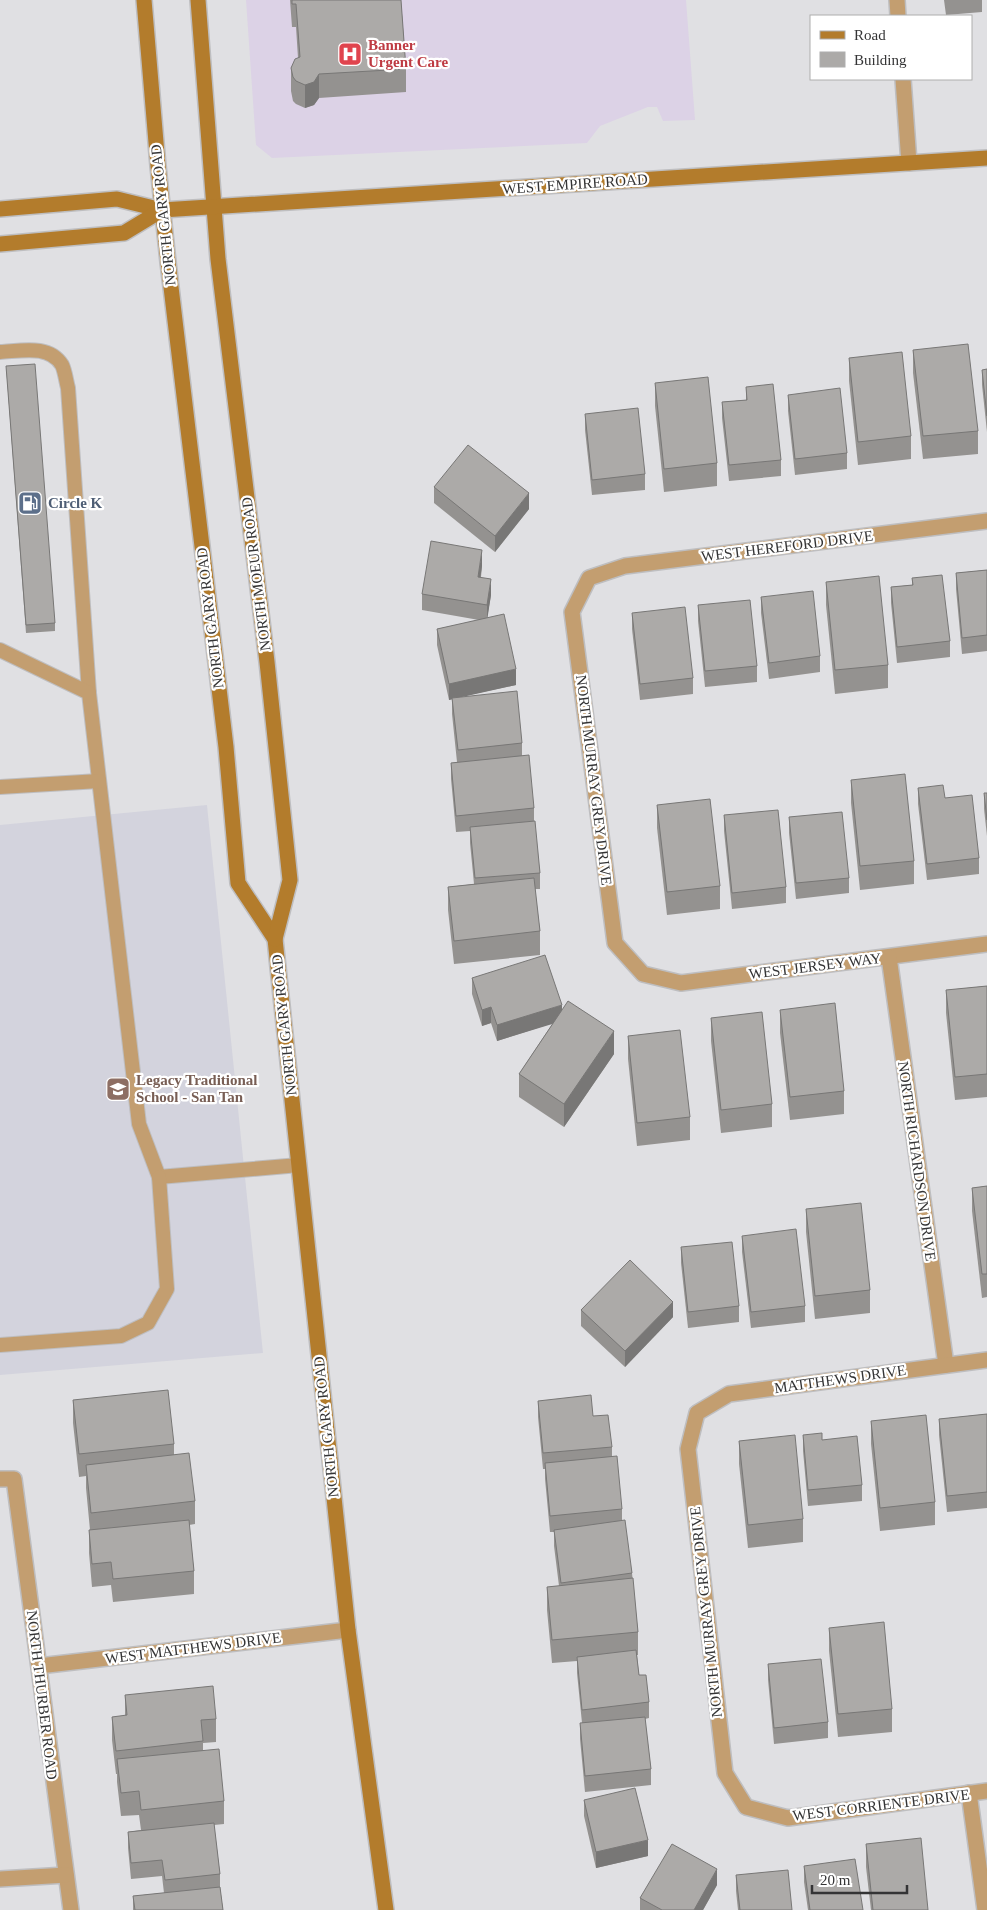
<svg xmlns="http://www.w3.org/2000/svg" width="987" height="1910" viewBox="0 0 987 1910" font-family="'Times New Roman',serif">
<rect width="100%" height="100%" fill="#e0e0e3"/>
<polygon fill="#dcd2e6" points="246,0 686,0 695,120 663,121 657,107 648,107 600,126 587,143 272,158 256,145"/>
<polygon fill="#d3d3dd" points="207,805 263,1353 0,1375 0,825"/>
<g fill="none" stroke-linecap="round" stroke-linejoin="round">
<g stroke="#bebec0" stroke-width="16">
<g id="lane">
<path d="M 0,352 C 21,351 49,344 62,365 C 65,371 66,381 68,388 L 89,693"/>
<polyline points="0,650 89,693 139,1124 159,1177 299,1165"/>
<polyline points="0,787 99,781"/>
<polyline points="0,1345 121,1336 148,1323 167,1289 159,1177"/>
</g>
</g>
<g stroke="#bebec0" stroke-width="18">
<g id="street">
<polyline points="897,0 898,16"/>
<polyline points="903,79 909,163"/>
<polyline points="987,521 625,566 589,578 572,612 615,943 643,974 681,983 987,944"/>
<polyline points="889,957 946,1365"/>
<polyline points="987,1360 729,1394 697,1413 688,1449 725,1773 746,1807 788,1818 987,1791"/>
<polyline points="0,1479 14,1479 71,1910"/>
<polyline points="39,1666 348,1630"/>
<polyline points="969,1793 985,1910"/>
<polyline points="0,1879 66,1875"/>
</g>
</g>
<g stroke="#bebec0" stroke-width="18">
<g id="secondary">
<polyline points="144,0 158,166 168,262 226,747 238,883 275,939 348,1630 386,1910"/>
<polyline points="198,0 218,259 267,662 290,880 275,939"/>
<polyline points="0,209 117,199 162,210 987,158"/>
<polyline points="0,244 124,233 162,210"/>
</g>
</g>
<use href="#lane" stroke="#c39e70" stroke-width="14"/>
<use href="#street" stroke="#c39e70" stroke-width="15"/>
<use href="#secondary" stroke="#b37c2c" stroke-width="15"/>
</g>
<g fill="#949290">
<polygon points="290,0 401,0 406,69 406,92 319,98 314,105 305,108 296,104 293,101 291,91 291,68 298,58 296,27 292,27"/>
<polygon points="944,0 983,0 982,0 982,12 946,15"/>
<polygon points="913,350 978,431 978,454 923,459 913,373"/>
<polygon points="849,358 911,436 911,459 858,465 849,381"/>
<polygon points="6,366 55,623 55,631 26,633"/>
<polygon points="987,369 987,432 982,385 982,370"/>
<polygon points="655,383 717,463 717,486 664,492 655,406"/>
<polygon points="746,387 781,460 781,476 729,481 722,418 722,402 746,400"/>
<polygon points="788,395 847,453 847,469 795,475 788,411"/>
<polygon points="585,414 645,474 645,490 592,495 585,430"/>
<polygon points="434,487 529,509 495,552 434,503"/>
<polygon points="482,566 481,577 491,595 487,618 516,685 459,697 522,743 522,756 534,808 534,821 540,873 540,889 535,889 540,931 540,955 454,964 448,910 448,887 474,884 470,843 470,831 456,832 451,779 451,763 457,762 452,714 452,699 449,700 437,645 437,629 479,620 422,610 422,594"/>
<polygon points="987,570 987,651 962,654 956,589 956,573"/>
<polygon points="912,578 950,641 950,657 897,663 891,603 891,587 912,585"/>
<polygon points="826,582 888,665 888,688 835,694 826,605"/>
<polygon points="761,597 820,656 820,672 769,679 761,613"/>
<polygon points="698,605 757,666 757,682 705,687 698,621"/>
<polygon points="632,613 693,678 693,694 640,700 632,629"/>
<polygon points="851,780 914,861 914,884 860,890 851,803"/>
<polygon points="918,788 945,798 979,858 979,874 927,880 918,804"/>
<polygon points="984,793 987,793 987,836 984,809"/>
<polygon points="657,805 720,886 720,909 667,915 657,828"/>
<polygon points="724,815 786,887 786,903 732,909 724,831"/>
<polygon points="789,817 849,878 849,893 796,899 789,833"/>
<polygon points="472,978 562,1011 614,1054 564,1127 519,1097 519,1074 553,1023 497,1041 491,1023 482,1026 472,994"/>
<polygon points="987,986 987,1097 955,1100 946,1013 946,990"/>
<polygon points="780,1010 844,1091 844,1114 790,1120 780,1033"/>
<polygon points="711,1018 772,1104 772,1127 721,1133 711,1041"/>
<polygon points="628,1036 690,1117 690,1140 637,1146 628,1059"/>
<polygon points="987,1186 987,1297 982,1298 972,1211 972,1188"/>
<polygon points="806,1209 870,1290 870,1313 815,1319 806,1232"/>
<polygon points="742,1236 805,1306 805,1322 751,1328 742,1252"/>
<polygon points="681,1247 739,1306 739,1322 688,1328 681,1263"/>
<polygon points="581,1310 673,1317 625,1367 581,1326"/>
<polygon points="73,1400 174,1444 174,1455 195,1501 195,1524 189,1525 194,1571 194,1594 113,1602 111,1585 92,1587 89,1553 89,1530 90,1530 86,1488 86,1476 79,1477 73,1423"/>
<polygon points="538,1401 593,1416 612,1447 612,1457 622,1509 622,1521 632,1573 638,1632 638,1655 637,1655 639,1675 649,1702 649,1718 645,1719 651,1769 651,1785 585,1792 580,1739 580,1723 582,1723 577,1673 577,1661 552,1663 547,1610 547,1587 559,1586 554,1546 554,1532 550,1532 545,1479 545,1469 543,1469 538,1417"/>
<polygon points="987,1414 987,1508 947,1512 939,1435 939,1419"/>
<polygon points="871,1421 935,1502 935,1525 880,1531 871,1444"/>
<polygon points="803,1435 822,1440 862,1485 862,1501 808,1506 803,1451"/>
<polygon points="739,1441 803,1519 803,1542 748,1548 739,1464"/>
<polygon points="829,1628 892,1709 892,1732 838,1737 829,1651"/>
<polygon points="768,1664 828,1722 828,1738 774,1744 768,1680"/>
<polygon points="125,1695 216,1719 216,1742 203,1743 203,1750 224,1801 224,1824 214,1825 220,1874 220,1887 223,1910 133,1910 133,1896 164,1893 162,1876 131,1879 128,1848 128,1832 141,1830 139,1815 121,1816 117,1782 117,1774 116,1774 112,1740 112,1717 125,1716"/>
<polygon points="584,1800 648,1856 596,1868 584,1816"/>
<polygon points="866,1844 928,1910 871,1910 866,1867"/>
<polygon points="804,1866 863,1910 808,1910 804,1882"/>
<polygon points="736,1875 792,1910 738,1910 736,1891"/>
<polygon points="717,1885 703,1910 640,1910 640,1898"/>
</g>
<g fill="#787776">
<polygon points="319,74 319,98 314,105 305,108 305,85"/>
<polygon points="529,493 529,509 495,552 495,536"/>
<polygon points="482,550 482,566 478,593 478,577"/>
<polygon points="491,579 491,595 487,621 487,605"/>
<polygon points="516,669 516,685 449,700 449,684"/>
<polygon points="562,1005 562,1021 497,1041 497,1025"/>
<polygon points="491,1007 491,1023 482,1026 482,1010"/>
<polygon points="614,1031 614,1054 564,1127 564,1104"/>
<polygon points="673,1302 673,1317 625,1367 625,1351"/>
<polygon points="648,1840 648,1856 596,1868 596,1852"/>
<polygon points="717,1869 717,1885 703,1910 694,1910"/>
</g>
<g fill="#acaaa8" stroke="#787776">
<polygon points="292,0 401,0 406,69 319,74 314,82 305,85 296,81 293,77 291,68 295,59 300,57 296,4 292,4"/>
<polygon points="968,344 978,431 923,436 913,350"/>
<polygon points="902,352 911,436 858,442 849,358"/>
<polygon points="35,364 55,623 26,625 6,366"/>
<polygon points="987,369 987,416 982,370"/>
<polygon points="708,377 717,463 664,469 655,383"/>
<polygon points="773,384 781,460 729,465 722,402 747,400 746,387"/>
<polygon points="840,388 847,453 795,459 788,395"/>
<polygon points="638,408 645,474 592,480 585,414"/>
<polygon points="468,445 529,493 495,536 434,487"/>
<polygon points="431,541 482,550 478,577 491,579 487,605 422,594"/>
<polygon points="987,570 987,635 962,638 956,573"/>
<polygon points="942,575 950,641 897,647 891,587 913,585 912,578"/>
<polygon points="879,576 888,665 835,670 826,582"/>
<polygon points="813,591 820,656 769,663 761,597"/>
<polygon points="750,600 757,666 705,671 698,605"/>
<polygon points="685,607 693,678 640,684 632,613"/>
<polygon points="504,614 516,669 449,684 437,629"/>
<polygon points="517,691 522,743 458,750 452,698"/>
<polygon points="529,755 534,808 456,816 451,763"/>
<polygon points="905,774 914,861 860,866 851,780"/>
<polygon points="943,785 945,798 972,795 979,858 927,864 918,788"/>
<polygon points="984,793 987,793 987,820"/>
<polygon points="710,799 720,886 667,892 657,805"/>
<polygon points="778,810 786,887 732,893 724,815"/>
<polygon points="842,812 849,878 796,883 789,817"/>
<polygon points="535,821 540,873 475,878 470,827"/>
<polygon points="534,878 540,931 454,941 448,887"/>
<polygon points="545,955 562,1005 497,1025 491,1007 482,1010 472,978"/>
<polygon points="987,986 987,1074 955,1077 946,990"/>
<polygon points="568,1001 614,1031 564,1104 519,1074"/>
<polygon points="835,1003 844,1091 790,1097 780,1010"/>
<polygon points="762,1012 772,1104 721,1110 711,1018"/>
<polygon points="680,1030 690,1117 637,1123 628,1036"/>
<polygon points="987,1186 987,1274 982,1274 972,1188"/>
<polygon points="861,1203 870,1290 815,1296 806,1209"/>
<polygon points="796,1229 805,1306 751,1312 742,1236"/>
<polygon points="732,1242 739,1306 688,1312 681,1247"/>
<polygon points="630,1260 673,1302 625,1351 581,1310"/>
<polygon points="168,1390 174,1444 79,1454 73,1400"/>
<polygon points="591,1395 593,1416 608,1415 612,1447 543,1453 538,1401"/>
<polygon points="987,1414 987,1492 947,1496 939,1419"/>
<polygon points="926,1415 935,1502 880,1508 871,1421"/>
<polygon points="822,1433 822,1440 857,1436 862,1485 808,1490 803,1435"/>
<polygon points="795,1435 803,1519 748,1525 739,1441"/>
<polygon points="189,1453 195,1501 91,1513 86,1465"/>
<polygon points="617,1456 622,1509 550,1516 545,1463"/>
<polygon points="189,1520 194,1571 113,1579 111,1562 92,1564 89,1530"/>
<polygon points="625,1520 632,1573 561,1583 554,1530"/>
<polygon points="633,1578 638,1632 552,1640 547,1587"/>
<polygon points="884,1622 892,1709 838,1714 829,1628"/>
<polygon points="636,1650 639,1675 646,1675 649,1702 582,1710 577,1657"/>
<polygon points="821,1659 828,1722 774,1728 768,1664"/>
<polygon points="213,1686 216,1719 201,1720 203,1741 116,1751 112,1717 127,1715 125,1695"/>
<polygon points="645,1717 651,1769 585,1776 580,1723"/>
<polygon points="219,1749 224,1801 141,1810 139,1791 121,1793 117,1759"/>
<polygon points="635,1788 648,1840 596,1852 584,1800"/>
<polygon points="214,1823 220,1874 165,1880 162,1860 131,1863 128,1832"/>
<polygon points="921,1838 928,1910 873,1910 866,1844"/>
<polygon points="672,1844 717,1869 694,1910 662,1910 640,1898"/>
<polygon points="855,1859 863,1910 810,1910 804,1866"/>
<polygon points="788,1870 792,1910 740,1910 736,1875"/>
<polygon points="220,1887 223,1910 135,1910 133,1896"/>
</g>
<defs>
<g id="hospital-square" transform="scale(1.25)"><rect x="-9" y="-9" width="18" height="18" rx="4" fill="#e0444e" stroke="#fff"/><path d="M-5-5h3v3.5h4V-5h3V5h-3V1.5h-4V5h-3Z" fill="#fff"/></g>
<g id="fuel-square" transform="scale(1.25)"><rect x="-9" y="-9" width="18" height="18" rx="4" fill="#5c6f8a" stroke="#fff"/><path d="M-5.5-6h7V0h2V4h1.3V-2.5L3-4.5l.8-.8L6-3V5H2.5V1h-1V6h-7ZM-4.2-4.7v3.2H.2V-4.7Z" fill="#fff"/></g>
<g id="school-square" transform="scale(1.25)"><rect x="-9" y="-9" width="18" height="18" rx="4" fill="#8d6e63" stroke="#fff"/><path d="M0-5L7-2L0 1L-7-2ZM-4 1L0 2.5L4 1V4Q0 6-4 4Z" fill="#fff"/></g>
</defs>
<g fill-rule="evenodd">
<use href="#hospital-square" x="350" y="54"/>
<use href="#fuel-square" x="30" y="503"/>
<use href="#school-square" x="118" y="1089"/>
</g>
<g text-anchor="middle" stroke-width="4.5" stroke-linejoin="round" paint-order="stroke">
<g font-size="15" font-weight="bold" fill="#be3a42" stroke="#fff" text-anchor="start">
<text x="368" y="50">Banner<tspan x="368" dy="17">Urgent Care</tspan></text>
</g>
<g font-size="15" fill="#343435" stroke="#fff">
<text transform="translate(575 184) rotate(-4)" y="5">WEST EMPIRE ROAD</text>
<text transform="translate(163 215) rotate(-96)" y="5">NORTH GARY ROAD</text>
<text transform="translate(787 546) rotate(-7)" y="5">WEST HEREFORD DRIVE</text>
<text transform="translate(256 574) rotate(-97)" y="5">NORTH MOEUR ROAD</text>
<text transform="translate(210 618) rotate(-97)" y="5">NORTH GARY ROAD</text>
<text transform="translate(594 780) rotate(83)" y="5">NORTH MURRAY GREY DRIVE</text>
<text transform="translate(815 966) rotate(-7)" y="5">WEST JERSEY WAY</text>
<text transform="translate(284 1025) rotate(-96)" y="5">NORTH GARY ROAD</text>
<text transform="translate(917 1161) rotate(82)" y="5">NORTH RICHARDSON DRIVE</text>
<text transform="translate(840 1379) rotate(-8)" y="5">MATTHEWS DRIVE</text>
<text transform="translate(326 1427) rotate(-96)" y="5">NORTH GARY ROAD</text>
<text transform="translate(706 1612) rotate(-96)" y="5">NORTH MURRAY GREY DRIVE</text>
<text transform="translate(193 1648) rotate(-7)" y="5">WEST MATTHEWS DRIVE</text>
<text transform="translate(42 1695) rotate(83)" y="5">NORTH THURBER ROAD</text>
<text transform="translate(881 1805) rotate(-7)" y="5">WEST CORRIENTE DRIVE</text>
</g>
<g font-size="15" font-weight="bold" fill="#4e5e75" stroke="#fff" text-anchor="start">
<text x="48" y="508">Circle K</text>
</g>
<g font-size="15" font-weight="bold" fill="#785e54" stroke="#fff" text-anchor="start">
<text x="136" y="1085">Legacy Traditional<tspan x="136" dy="17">School - San Tan</tspan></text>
</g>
</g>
<rect x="810" y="15" width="162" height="65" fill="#ffffff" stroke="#aeaeae"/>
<rect x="820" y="31" width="25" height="8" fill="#b37c2c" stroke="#aeaeae"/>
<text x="854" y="40" font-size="15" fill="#343435">Road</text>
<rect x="820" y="52" width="25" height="15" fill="#acaaa8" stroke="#aeaeae"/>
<text x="854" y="65" font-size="15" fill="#343435">Building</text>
<path d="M812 1885v8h95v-8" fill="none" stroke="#343435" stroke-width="2.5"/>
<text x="820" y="1885" font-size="15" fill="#343435" stroke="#ffffff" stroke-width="4" paint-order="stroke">20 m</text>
</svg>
